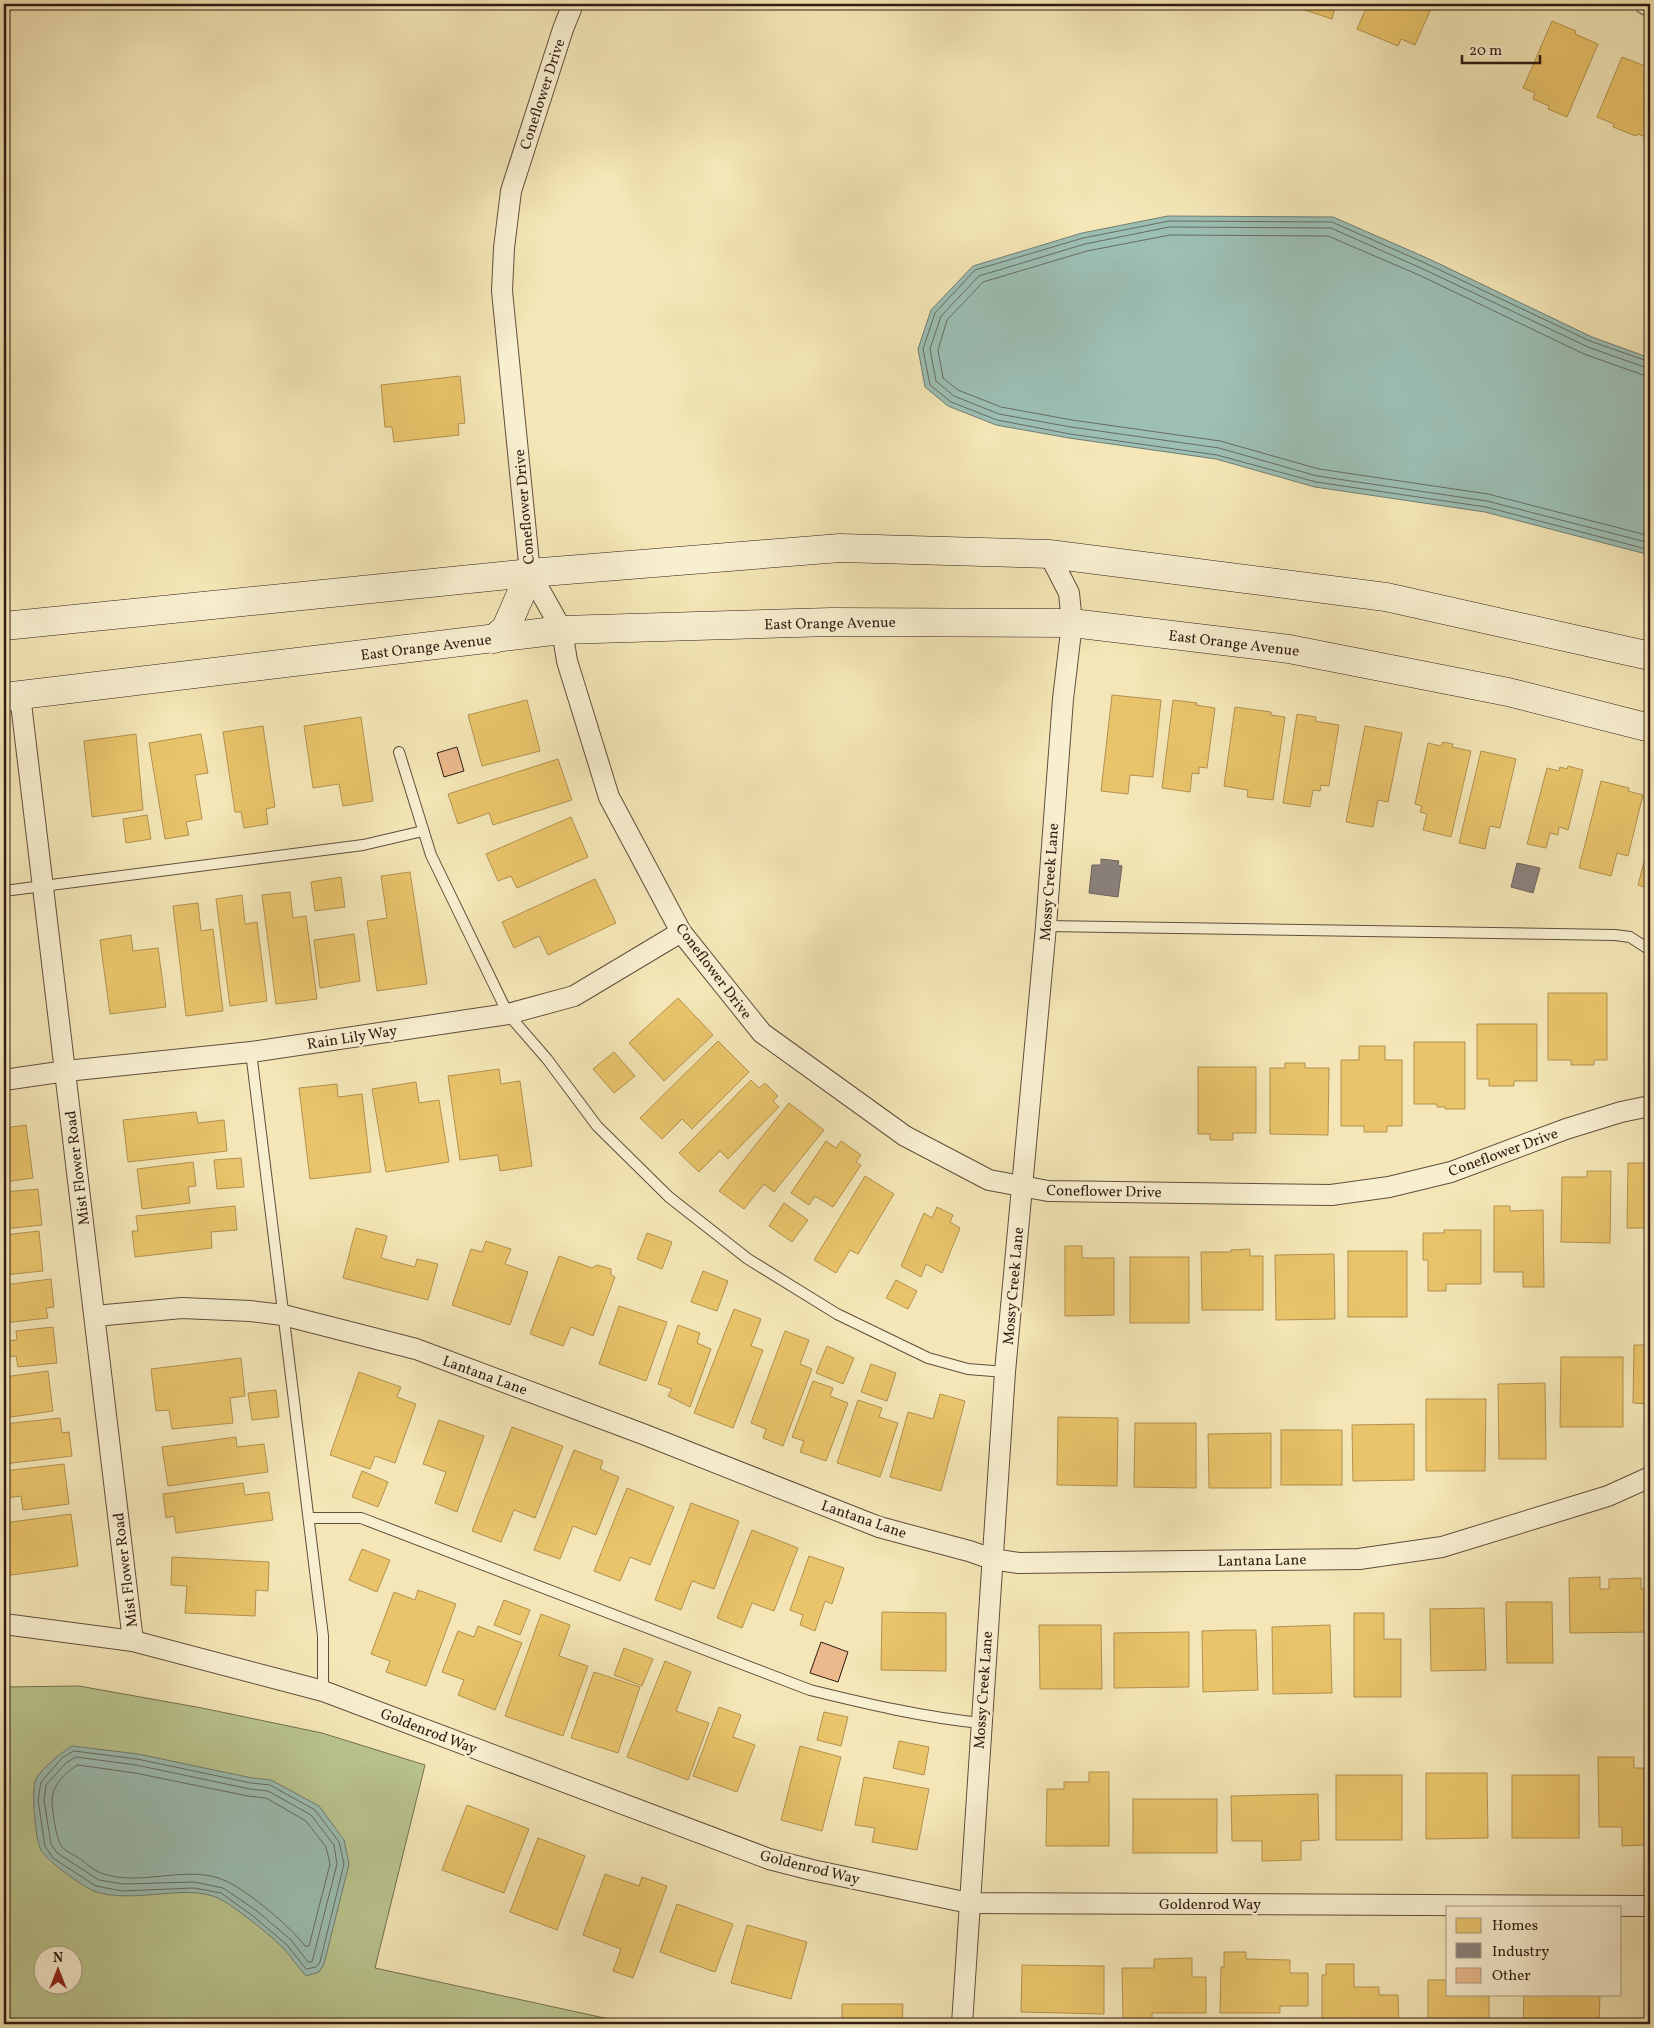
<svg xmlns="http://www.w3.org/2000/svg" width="1654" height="2028" viewBox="0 0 1654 2028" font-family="Vollkorn,serif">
<rect width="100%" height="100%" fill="#f4e6b6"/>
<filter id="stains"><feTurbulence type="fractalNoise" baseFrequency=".004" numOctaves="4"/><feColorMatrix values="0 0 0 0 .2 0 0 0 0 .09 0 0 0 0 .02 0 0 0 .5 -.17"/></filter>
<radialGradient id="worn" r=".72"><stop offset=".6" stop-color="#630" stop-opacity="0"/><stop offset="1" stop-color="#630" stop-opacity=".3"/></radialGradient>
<path fill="#bac58f" stroke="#757051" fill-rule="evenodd" d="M 79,1686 L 202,1708 L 322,1733 L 425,1765 L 375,1968 L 632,2024 L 4,2024 L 4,1687 ZM 42,1956 L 72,1956 L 72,1986 L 42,1986 Z"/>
<g fill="#9cbeb3" stroke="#717d73">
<polygon points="1168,216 1333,217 1427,258 1592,337 1650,358 1650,555 1485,512 1315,487 1216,459 1069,438 996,425 948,406 925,387 918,349 931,310 973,266 1082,233"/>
<path d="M 72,1746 L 138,1754 L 252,1778 L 271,1780 L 319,1806 L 344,1840 L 349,1864 L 324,1964 L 319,1972 L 306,1976 C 298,1967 292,1958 284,1949 C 273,1937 233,1905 218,1898 C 185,1883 132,1905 94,1891 C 82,1886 47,1861 41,1850 C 35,1839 31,1789 36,1779 C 43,1767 61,1753 72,1746 Z"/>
</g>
<g fill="#e9c46a" stroke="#b29150">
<polygon points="1290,4 1336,4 1332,19 1290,5"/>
<polygon points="1368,4 1433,4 1415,45 1401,39 1398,46 1357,29"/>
<polygon points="1552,21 1576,31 1575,34 1598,44 1567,117 1548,109 1549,106 1533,99 1535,93 1523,88"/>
<polygon points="1622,57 1650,68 1650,139 1638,134 1636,136 1613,127 1614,124 1597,117"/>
<polygon points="460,376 465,423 458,424 459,435 394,442 392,427 385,427 381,385"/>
<polygon points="1112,695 1161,700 1153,777 1130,775 1128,794 1101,791"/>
<polygon points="527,700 540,751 482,766 468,715"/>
<polygon points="1173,700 1197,703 1196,705 1215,708 1207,768 1199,767 1199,774 1192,773 1190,792 1162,788"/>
<polygon points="1235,707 1271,712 1271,715 1285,717 1273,800 1247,797 1248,790 1224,786"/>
<polygon points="1297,714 1316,717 1315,721 1339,725 1329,786 1321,785 1320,791 1313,790 1310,807 1283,803"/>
<polygon points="361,717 373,801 343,806 339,784 313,788 304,726"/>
<polygon points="263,726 275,807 266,809 268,824 244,828 241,812 235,812 223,732"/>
<polygon points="1365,726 1402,733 1388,802 1378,800 1373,827 1346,822"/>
<polygon points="136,734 143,810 92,817 84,741"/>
<polygon points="201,734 208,773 195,775 202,819 186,822 189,835 165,839 149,743"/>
<polygon points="1443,742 1453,744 1452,747 1471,751 1451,837 1423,830 1427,814 1420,812 1422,806 1415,804 1428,743 1441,746"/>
<polygon points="1481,751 1516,759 1500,828 1490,826 1485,849 1459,843"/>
<polygon points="558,759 572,800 493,825 489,813 458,824 448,794"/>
<polygon points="1568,766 1583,770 1568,830 1559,827 1558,835 1550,833 1546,848 1527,844 1547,768 1559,771 1560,767 1567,769"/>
<polygon points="1601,781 1629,788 1628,791 1643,795 1628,856 1617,853 1611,876 1579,868"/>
<polygon points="147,815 151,839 126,843 123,819"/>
<polygon points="571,817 588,857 517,888 511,876 498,881 486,854"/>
<polygon points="1650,839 1650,889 1638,885"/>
<polygon points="410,872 427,984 377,991 367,921 387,918 381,876"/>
<polygon points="341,877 345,907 315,911 311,882"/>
<polygon points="595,879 616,923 548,955 539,936 514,948 502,922"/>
<polygon points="290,892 293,918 306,916 317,999 276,1004 262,895"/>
<polygon points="242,895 245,924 257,922 267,1001 230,1006 216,899"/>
<polygon points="198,903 201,931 213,929 223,1011 186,1016 173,906"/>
<polygon points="354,934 360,981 320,988 314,940"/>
<polygon points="131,935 133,951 158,948 166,1007 110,1014 100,940"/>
<polygon points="1548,993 1607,993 1607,1060 1594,1060 1594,1065 1571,1065 1571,1060 1548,1060"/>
<polygon points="678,998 713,1035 664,1081 629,1043"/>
<polygon points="1477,1024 1537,1024 1537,1081 1514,1081 1514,1086 1489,1086 1489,1079 1477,1079"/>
<polygon points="718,1041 749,1072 692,1129 682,1119 662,1139 640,1118"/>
<polygon points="1414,1042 1465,1042 1465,1109 1445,1109 1445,1107 1437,1107 1437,1104 1414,1104"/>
<polygon points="1359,1046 1385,1046 1385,1060 1402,1060 1402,1126 1387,1126 1387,1132 1364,1132 1364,1126 1341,1126 1341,1060 1359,1060"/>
<polygon points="614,1052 635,1076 614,1093 593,1069"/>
<polygon points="1285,1063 1305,1063 1305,1068 1329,1068 1328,1135 1270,1134 1270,1068 1285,1068"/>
<polygon points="1198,1067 1256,1067 1256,1133 1233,1133 1233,1140 1210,1140 1210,1134 1198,1134"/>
<polygon points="499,1069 501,1084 520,1081 532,1166 500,1171 498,1155 460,1160 448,1076"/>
<polygon points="751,1080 759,1088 765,1083 778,1096 773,1101 779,1107 728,1159 720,1151 699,1172 679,1153"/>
<polygon points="416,1082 419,1103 439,1100 449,1162 386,1172 372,1089"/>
<polygon points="337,1084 338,1097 362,1094 371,1172 310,1179 299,1088"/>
<polygon points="789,1103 824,1130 774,1192 764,1184 744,1209 719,1191"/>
<polygon points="196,1112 198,1123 224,1120 227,1151 128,1162 123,1120"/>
<polygon points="26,1125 33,1178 4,1182 4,1128"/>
<polygon points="826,1141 836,1148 841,1141 861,1155 856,1162 861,1165 833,1207 815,1196 809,1205 791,1193"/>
<polygon points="241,1158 244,1187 217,1189 214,1160"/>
<polygon points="193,1162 196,1186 188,1187 190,1203 142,1209 137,1169"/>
<polygon points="1628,1163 1650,1163 1650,1228 1627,1228"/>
<polygon points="1587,1171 1611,1171 1610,1243 1561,1242 1562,1177 1587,1177"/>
<polygon points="865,1176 894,1194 858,1254 850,1250 836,1273 814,1260"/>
<polygon points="38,1189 42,1225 4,1229 4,1192"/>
<polygon points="784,1203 808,1220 792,1242 769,1226"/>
<polygon points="235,1206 237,1230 211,1232 212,1248 135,1257 132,1231 138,1231 136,1216"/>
<polygon points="1494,1206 1510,1206 1510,1211 1543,1210 1544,1287 1523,1287 1523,1272 1494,1272"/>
<polygon points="937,1207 953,1215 950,1222 960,1228 942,1273 926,1264 921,1277 901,1266 924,1213 932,1218"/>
<polygon points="356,1228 387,1236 381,1258 415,1267 417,1259 438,1264 428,1300 343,1278"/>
<polygon points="1444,1230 1481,1230 1481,1284 1446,1284 1446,1291 1428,1291 1428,1260 1423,1260 1423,1233 1444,1233"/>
<polygon points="39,1231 43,1271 4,1275 4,1235"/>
<polygon points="647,1233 672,1242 662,1269 637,1259"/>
<polygon points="486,1241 511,1249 505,1264 528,1272 510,1325 452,1305 471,1249 482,1252"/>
<polygon points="1065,1246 1082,1246 1082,1258 1114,1258 1114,1315 1065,1316"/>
<polygon points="1250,1249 1250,1256 1263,1256 1263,1310 1202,1310 1201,1252 1231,1252 1231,1250"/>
<rect x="1348" y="1251" width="59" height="66"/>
<polygon points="1334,1254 1335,1319 1276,1320 1275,1255"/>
<polygon points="559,1256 592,1268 597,1265 611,1269 611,1275 615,1277 593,1336 571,1327 563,1346 530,1334"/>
<rect x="1130" y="1257" width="59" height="66"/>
<polygon points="703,1271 728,1281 717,1311 691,1302"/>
<polygon points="51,1279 54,1307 46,1308 48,1318 4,1323 4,1285"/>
<polygon points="896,1280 917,1291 908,1309 886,1298"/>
<polygon points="619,1306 667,1322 646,1381 599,1364"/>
<polygon points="734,1309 761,1319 751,1346 763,1350 733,1428 694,1413"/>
<polygon points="678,1325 700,1333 697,1343 711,1349 690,1407 668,1396 672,1389 658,1384"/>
<polygon points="53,1327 57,1363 18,1367 16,1356 4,1357 4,1341 17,1340 16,1331"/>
<polygon points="785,1331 809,1340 800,1364 812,1369 783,1446 763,1438 766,1429 751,1423"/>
<polygon points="1634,1345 1650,1345 1650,1404 1633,1403"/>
<polygon points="827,1346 854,1358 843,1384 816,1373"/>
<polygon points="1561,1357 1623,1357 1623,1427 1560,1427"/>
<polygon points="241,1358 245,1396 230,1398 233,1423 172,1429 169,1410 156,1411 151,1369"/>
<polygon points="871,1364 896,1373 887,1401 861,1392"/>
<polygon points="48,1371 53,1411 4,1418 4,1377"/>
<polygon points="359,1372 401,1387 397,1397 416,1404 395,1463 375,1456 370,1469 330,1455"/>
<polygon points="813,1381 833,1388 830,1396 848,1403 826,1461 800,1452 804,1441 792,1437"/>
<polygon points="1545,1383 1546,1459 1499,1459 1498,1384"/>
<polygon points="276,1390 279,1417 252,1420 248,1393"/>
<polygon points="940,1394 965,1401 941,1491 890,1477 908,1412 933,1419"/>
<polygon points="1426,1399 1486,1399 1485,1471 1426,1471"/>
<polygon points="858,1400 882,1408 879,1417 898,1423 880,1477 837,1463"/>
<polygon points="1058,1417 1118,1418 1117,1486 1057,1485"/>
<polygon points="60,1418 62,1433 69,1432 72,1456 4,1464 4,1424"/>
<polygon points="439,1420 484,1436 457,1512 435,1503 446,1472 423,1464"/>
<polygon points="1135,1423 1196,1423 1196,1488 1134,1487"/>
<polygon points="1414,1424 1414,1480 1353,1481 1352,1425"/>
<polygon points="512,1427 563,1446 535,1518 514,1510 501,1542 472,1531"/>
<rect x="1281" y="1430" width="61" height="55"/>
<polygon points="1271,1433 1271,1488 1209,1488 1208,1434"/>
<polygon points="236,1437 237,1447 264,1444 268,1472 168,1486 162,1447"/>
<polygon points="574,1450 603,1461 600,1469 619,1477 596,1535 573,1526 560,1559 534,1550"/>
<polygon points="64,1464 69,1504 23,1510 21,1496 6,1498 4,1471"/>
<polygon points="362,1471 388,1482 378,1507 352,1497"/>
<polygon points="243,1483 245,1495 269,1492 273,1520 176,1533 174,1516 166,1518 163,1494"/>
<polygon points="627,1488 674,1507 650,1565 630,1557 620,1581 594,1571"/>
<polygon points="691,1503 739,1521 714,1589 692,1581 681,1610 655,1600"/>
<polygon points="71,1514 78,1566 4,1576 4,1523"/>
<polygon points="752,1530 798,1548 774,1611 752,1603 742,1628 717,1618"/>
<polygon points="362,1549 390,1560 377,1592 349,1580"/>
<polygon points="809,1556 844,1568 832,1604 825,1601 815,1631 800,1625 803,1615 790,1610"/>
<polygon points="172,1557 269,1562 268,1591 256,1590 255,1616 185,1613 187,1586 171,1585"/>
<polygon points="1600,1577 1600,1589 1609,1589 1609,1579 1641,1578 1641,1589 1650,1589 1650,1632 1570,1633 1569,1578"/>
<polygon points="418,1590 456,1604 426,1686 386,1672 390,1661 371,1654 394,1592 415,1600"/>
<polygon points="504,1600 530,1610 520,1635 494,1625"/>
<polygon points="1506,1602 1552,1602 1553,1663 1507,1663"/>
<polygon points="1484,1608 1486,1670 1431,1671 1430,1609"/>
<polygon points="882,1612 946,1613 946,1671 881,1670"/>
<polygon points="1354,1613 1384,1613 1384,1639 1401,1639 1401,1697 1354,1697"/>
<polygon points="541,1614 570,1625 559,1656 588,1666 563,1736 505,1716"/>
<polygon points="1039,1625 1101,1625 1102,1689 1040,1689"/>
<polygon points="1330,1625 1332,1693 1273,1694 1272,1627"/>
<polygon points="478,1626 522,1643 495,1710 458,1695 464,1680 442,1672 458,1631 474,1637"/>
<polygon points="1232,1630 1256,1630 1258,1690 1203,1692 1202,1631"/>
<polygon points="1189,1632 1189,1687 1114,1688 1114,1633"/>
<polygon points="624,1648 653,1659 642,1686 614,1675"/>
<polygon points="665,1661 691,1672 676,1711 709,1723 688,1780 627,1757"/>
<polygon points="594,1672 640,1687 618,1753 571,1738"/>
<polygon points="719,1707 741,1715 733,1737 755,1745 737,1792 693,1776"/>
<polygon points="824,1712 848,1717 841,1746 817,1740"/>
<polygon points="899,1741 929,1747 924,1775 893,1768"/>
<polygon points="800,1746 841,1757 822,1831 781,1820"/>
<polygon points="1598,1757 1634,1757 1634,1768 1644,1768 1645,1845 1622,1846 1622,1827 1599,1827"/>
<polygon points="1089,1772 1109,1772 1109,1846 1046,1846 1047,1789 1064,1789 1064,1782 1089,1782"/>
<polygon points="1426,1773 1487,1773 1488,1838 1426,1839"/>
<rect x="1336" y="1775" width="66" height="65"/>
<rect x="1512" y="1775" width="67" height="63"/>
<polygon points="864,1777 929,1789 917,1850 872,1842 875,1828 855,1825"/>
<polygon points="1318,1794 1319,1840 1301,1841 1301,1860 1262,1861 1262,1841 1232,1841 1231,1796"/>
<rect x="1133" y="1799" width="84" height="54"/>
<polygon points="467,1805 529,1829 504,1893 442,1870"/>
<polygon points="538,1838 585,1856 557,1930 510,1912"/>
<polygon points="605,1874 639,1886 642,1877 667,1886 633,1978 613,1971 621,1949 583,1935"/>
<polygon points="677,1904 733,1924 715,1972 660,1952"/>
<polygon points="747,1925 807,1942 791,1999 731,1983"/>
<polygon points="1224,1952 1246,1952 1246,1959 1290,1960 1290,1973 1308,1973 1308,2006 1280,2006 1280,2013 1220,2013 1221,1967 1224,1967"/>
<polygon points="1192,1958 1192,1977 1206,1977 1206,2013 1152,2013 1152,2024 1125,2024 1125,2018 1123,2018 1122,1968 1154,1968 1154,1959"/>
<polygon points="1326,1964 1354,1964 1354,1987 1379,1987 1379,1995 1398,1995 1399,2024 1322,2024 1322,1975 1326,1975"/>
<polygon points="1022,1965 1104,1966 1104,2014 1021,2012"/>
<polygon points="1428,1980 1448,1980 1448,1994 1489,1994 1489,2024 1428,2024"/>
<polygon points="1524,1994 1600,1994 1599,2024 1523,2024"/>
<polygon points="842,2004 903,2004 902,2024 842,2024"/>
</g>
<g fill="#8a817c" stroke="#6f625c">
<polygon points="1101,859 1119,861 1118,865 1122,866 1118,897 1089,893 1092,865 1101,865"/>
<polygon points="1517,863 1540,868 1533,893 1511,887"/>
</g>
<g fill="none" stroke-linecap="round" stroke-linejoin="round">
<g stroke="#666c63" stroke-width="1">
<polyline points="1650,362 1590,341 1425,263 1332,222 1169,221 1083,238 975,270 935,313 923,349 930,385 951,402 997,420 1070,434 1217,455 1316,482 1486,507 1650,550"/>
<polyline points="1650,369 1588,347 1423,269 1331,228 1169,227 1085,244 979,276 941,316 930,349 936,381 954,396 999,414 1071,427 1219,448 1317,476 1487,501 1650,543"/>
<polyline points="1650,376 1643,375 1584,354 1419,275 1328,236 1170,235 1087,251 983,282 947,320 938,350 943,378 958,390 1001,407 1072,420 1220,441 1319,469 1488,494 1650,536"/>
<polygon points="74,1751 137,1759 251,1783 270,1785 315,1810 339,1842 344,1864 320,1962 316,1967 306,1969 287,1945 253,1916 221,1893 194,1888 122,1891 96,1886 53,1858 45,1846 38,1800 41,1782 62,1758"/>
<polygon points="76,1757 136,1765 250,1789 268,1791 311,1815 334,1845 337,1864 312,1962 308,1962 291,1940 257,1911 223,1888 194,1882 123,1884 99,1880 57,1853 51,1844 44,1800 46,1785 66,1763"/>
<path d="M 78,1765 L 135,1773 L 248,1796 L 266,1798 L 306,1821 L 326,1847 L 330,1864 L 309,1946 L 305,1946 C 291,1927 248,1891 226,1881 C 188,1863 140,1888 101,1873 C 93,1870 86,1863 79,1858 C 74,1855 67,1852 63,1848 C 56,1841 52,1810 52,1800 C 52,1786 66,1771 78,1765 Z"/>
</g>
</g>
<g fill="#eab98c" stroke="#301b13">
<polygon points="457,747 464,771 444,777 437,753"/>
<polygon points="821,1642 848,1652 838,1682 810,1673"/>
</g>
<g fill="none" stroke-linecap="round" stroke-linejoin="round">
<g stroke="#614e3c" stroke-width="12">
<g id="lane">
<polyline points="399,752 431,855 508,1014 547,1059 597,1126 669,1197 748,1259 837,1314 928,1358 968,1369 1005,1372"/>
<polyline points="4,891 363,845 423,831"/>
<polyline points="1046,926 1615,935 1630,937 1650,950"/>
<polyline points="251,1052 323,1636 323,1691"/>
<path d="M 309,1518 L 361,1518 L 810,1690 C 867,1704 922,1717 981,1723"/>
</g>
</g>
<g stroke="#614e3c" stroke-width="22">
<g id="street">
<polyline points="573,4 563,29 511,191 504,248 502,291 530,573 562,630 567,661 609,797 681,932 762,1033 905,1136 989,1180 1048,1191 1331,1195 1389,1187 1451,1172 1566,1129 1621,1112 1650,1106"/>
<polyline points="1645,4 1650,6"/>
<polyline points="20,695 133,1641"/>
<polyline points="4,1080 66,1071 251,1052 508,1014 574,996 681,932"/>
<polyline points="95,1316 182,1308 250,1311 283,1315 416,1349 643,1434 879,1527 969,1551 992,1559 1019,1563 1359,1559 1442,1547 1608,1496 1650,1477"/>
<polyline points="4,1624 133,1641 323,1691 769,1859 812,1870 969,1903 1650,1906"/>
<polyline points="962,2024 1005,1372 1046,926 1063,699 1072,623 1069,593 1049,554"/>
</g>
</g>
<g stroke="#301b13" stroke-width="29">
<g id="secondary">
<polyline points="4,626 530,573 840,548 1049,554 1386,597 1650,656"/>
<polyline points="494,639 506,628 530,573"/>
<polyline points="4,697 562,630 831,622 1072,623 1289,649 1508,692 1650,728"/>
</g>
</g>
<use href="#lane" stroke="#f8efd0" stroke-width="10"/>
<use href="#street" stroke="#f8efd0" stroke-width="20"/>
<use href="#secondary" stroke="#f8efd0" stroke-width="28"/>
</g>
<g text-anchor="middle" stroke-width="5" stroke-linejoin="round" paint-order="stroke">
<g font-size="15" fill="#301b13" stroke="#f8efd0">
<text transform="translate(542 94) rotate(-72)" y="5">Coneflower Drive</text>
<text transform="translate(524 507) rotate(-95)" y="5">Coneflower Drive</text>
<text transform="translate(830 623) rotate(-1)" y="5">East Orange Avenue</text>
<text transform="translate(1234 643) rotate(7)" y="5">East Orange Avenue</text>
<text transform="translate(426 647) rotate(-7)" y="5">East Orange Avenue</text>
<text transform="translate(1049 882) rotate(-86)" y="5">Mossy Creek Lane</text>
<text transform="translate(714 971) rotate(53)" y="5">Coneflower Drive</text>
<text transform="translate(352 1037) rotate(-9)" y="5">Rain Lily Way</text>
<text transform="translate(1503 1152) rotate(-20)" y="5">Coneflower Drive</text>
<text transform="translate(77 1168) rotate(-97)" y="5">Mist Flower Road</text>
<text transform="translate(1104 1191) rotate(1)" y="5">Coneflower Drive</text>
<text transform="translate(1013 1286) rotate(-85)" y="5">Mossy Creek Lane</text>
<text transform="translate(485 1375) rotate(20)" y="5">Lantana Lane</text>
<text transform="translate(864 1519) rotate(19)" y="5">Lantana Lane</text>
<text transform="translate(1262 1560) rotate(-1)" y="5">Lantana Lane</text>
<text transform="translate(125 1570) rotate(-97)" y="5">Mist Flower Road</text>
<text transform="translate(983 1690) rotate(-86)" y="5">Mossy Creek Lane</text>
<text transform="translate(429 1731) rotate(21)" y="5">Goldenrod Way</text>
<text transform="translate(810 1867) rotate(14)" y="5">Goldenrod Way</text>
<text x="1210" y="1909">Goldenrod Way</text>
</g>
</g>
<rect width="1654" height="2028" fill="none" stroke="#f4e6b6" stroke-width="20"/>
<rect x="5" y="5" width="1644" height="2018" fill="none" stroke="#301b13" stroke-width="2.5"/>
<rect x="10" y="10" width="1634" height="2008" fill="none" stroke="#301b13"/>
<rect x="1446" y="1906" width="175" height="90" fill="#f8efd0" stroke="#a89a84"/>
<rect x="1456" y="1918" width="25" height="15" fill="#e9c46a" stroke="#a89a84"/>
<text x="1492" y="1930" font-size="15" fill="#301b13">Homes</text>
<rect x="1456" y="1943" width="25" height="15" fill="#8a817c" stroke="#a89a84"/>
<text x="1492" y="1956" font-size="15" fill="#301b13">Industry</text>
<rect x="1456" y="1968" width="25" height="15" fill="#eab98c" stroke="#a89a84"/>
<text x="1492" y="1980" font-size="15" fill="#301b13">Other</text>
<g transform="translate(58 1970)"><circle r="24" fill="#f8efd0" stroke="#a89a84"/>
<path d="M0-4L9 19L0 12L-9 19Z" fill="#8f2418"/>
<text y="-8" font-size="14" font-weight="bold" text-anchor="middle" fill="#301b13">N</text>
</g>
<path d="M1462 55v8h78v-8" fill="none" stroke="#301b13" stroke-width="2.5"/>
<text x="1469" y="55" font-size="15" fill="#301b13" stroke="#f8efd0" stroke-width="4" paint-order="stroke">20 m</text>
<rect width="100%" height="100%" filter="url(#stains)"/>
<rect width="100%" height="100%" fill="url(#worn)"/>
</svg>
